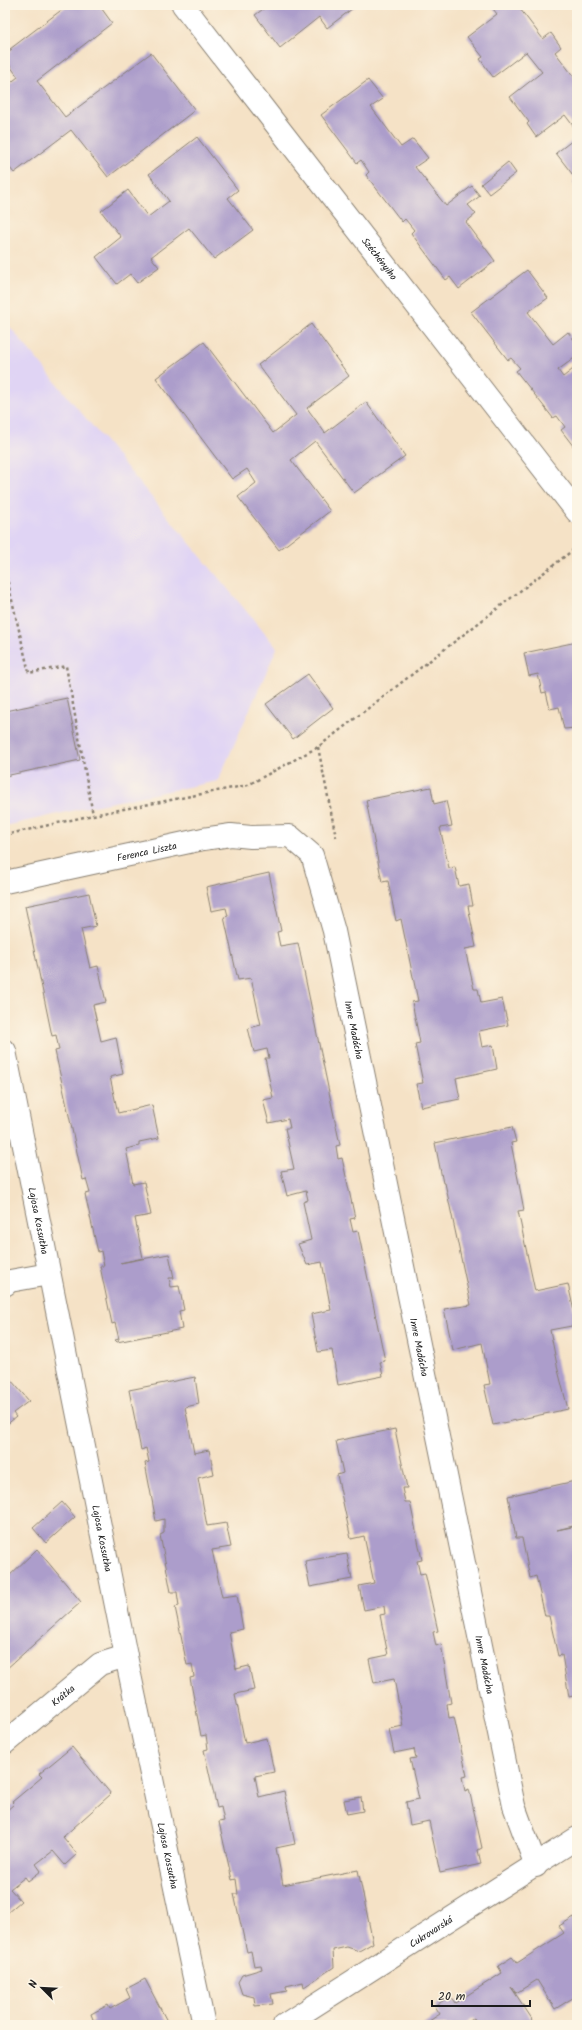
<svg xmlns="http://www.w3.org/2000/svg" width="582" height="2030" viewBox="0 0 582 2030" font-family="Kalam,sans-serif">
<rect width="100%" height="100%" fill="#fcf5e5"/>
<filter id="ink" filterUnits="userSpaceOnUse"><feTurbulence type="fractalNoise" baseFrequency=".025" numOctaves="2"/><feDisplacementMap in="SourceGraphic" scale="8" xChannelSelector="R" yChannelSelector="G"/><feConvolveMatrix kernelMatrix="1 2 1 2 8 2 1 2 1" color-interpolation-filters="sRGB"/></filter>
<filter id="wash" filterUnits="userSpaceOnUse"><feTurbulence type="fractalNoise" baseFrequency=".012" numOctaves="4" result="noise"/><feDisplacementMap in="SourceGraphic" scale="16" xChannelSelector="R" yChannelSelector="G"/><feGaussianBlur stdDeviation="0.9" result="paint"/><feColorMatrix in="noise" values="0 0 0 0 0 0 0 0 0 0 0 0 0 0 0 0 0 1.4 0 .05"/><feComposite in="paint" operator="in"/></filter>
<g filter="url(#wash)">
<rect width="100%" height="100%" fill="#f5e2c6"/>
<polygon fill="#e0d4f4" points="5,321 277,648 218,781 93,806 5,826"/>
<g id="blocks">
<g fill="#ac9dcb">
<polygon points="68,5 99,5 112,23 37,81 65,117 151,53 195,110 108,177 71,130 14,173 5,162 5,87 18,77 5,59 5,55 12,50 10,49"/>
<polygon points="265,5 357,5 327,28 319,17 280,48 255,15 266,7"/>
<polygon points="490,5 517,5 543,39 551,33 561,47 555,52 577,81 577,131 565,115 536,137 527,124 529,122 510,97 542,72 526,52 493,77 480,59 483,57 467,37 497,14"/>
<polygon points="368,80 383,99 371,107 401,147 413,139 428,158 415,167 446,206 472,186 480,196 468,205 476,214 466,222 495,261 459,289 450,277 446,280 411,233 414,230 405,219 402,222 366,175 369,172 361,160 357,163 321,115"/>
<polygon points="197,137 238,190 228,198 253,230 214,259 189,228 151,257 159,267 137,283 130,274 117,284 96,257 121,237 101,211 128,190 148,217 169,201 149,174"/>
<polygon points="577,137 577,187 573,182 576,179 556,153"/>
<polygon points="508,162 516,173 489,194 481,184"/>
<polygon points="527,270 548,298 528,312 553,344 568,332 577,344 577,356 558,370 563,377 577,366 577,451 561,430 565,427 557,416 553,418 516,371 520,368 511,358 508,360 471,312"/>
<polygon points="311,324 349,376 307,408 325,433 366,402 405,456 354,493 315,441 291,460 330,511 279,550 238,497 256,483 247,469 232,479 156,378 204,342 273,433 296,415 258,365"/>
<polygon points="577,642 577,736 576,736 575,728 564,729 559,707 550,709 546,692 542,693 538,674 529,676 524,653"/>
<polygon points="308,674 333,708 293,739 266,704"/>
<polygon points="67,698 80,760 5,776 5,711"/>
<polygon points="431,787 434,804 446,801 452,826 440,828 449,868 455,867 459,886 469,884 473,906 468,906 476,947 465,949 474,989 478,989 481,1003 502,999 508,1025 479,1031 482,1047 493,1045 497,1069 456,1078 460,1099 421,1107 416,1084 423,1083 415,1044 420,1043 412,1002 418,1001 401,919 396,921 388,881 382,882 366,800"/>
<polygon points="269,873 281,931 277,932 280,946 298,943 340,1145 336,1146 338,1159 342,1158 355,1218 350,1219 353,1232 358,1231 385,1361 380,1362 383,1376 338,1385 332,1350 318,1352 311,1314 331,1310 322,1262 307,1265 298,1244 311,1240 303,1202 308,1200 306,1191 287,1196 281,1171 294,1169 285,1128 290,1128 288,1119 269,1123 263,1100 273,1098 265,1058 269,1058 267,1049 254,1052 248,1028 261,1025 251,978 238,980 224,917 228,916 226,908 211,911 206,887"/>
<polygon points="89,893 96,926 81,929 90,968 98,966 106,1002 93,1005 101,1041 116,1037 123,1074 110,1077 118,1113 152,1105 159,1138 139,1142 139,1146 126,1149 133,1184 144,1182 151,1215 135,1218 143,1258 120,1263 169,1254 174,1278 169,1278 171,1287 179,1286 184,1310 179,1311 182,1329 117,1342 115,1340 119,1339 115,1323 112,1324 100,1266 104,1266 101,1251 98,1252 85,1194 90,1193 86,1179 83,1180 55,1051 59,1050 56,1035 52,1036 25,906"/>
<polygon points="512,1127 516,1142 511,1143 524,1210 518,1211 535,1291 568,1284 577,1325 550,1330 558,1370 568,1409 493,1425 484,1385 490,1384 482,1343 453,1350 444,1309 471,1305 445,1183 443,1183 435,1143"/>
<polygon points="5,1373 29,1401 13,1413 16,1417 5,1426"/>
<polygon points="195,1377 199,1404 185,1407 194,1453 209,1450 214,1474 198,1478 207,1526 226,1523 231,1547 212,1550 222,1597 237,1595 243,1629 229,1632 236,1669 249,1666 254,1690 235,1694 245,1743 267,1738 274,1772 255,1776 259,1797 284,1791 295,1844 276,1848 283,1885 358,1870 373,1943 359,1951 347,1947 333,1950 334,1967 304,1987 303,1982 286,1986 287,1991 271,1994 273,2004 255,2006 254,1997 242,1994 238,1982 242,1975 262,1969 261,1965 254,1966 251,1951 247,1952 234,1894 238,1894 236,1879 232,1880 219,1822 224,1821 221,1807 217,1808 204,1750 208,1749 206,1735 201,1736 190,1678 194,1677 192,1664 187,1665 175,1607 179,1606 177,1592 171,1592 160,1535 164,1533 164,1519 156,1521 145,1463 149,1462 146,1448 141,1450 129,1390"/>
<polygon points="395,1429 407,1488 402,1488 405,1502 410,1502 422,1560 417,1561 420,1574 425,1573 438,1631 433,1632 436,1646 441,1644 451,1703 447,1704 449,1718 454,1717 467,1776 462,1777 465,1791 469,1789 482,1848 478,1850 481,1864 440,1873 429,1821 410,1825 406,1802 419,1799 410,1759 416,1758 414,1749 394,1753 389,1729 403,1726 394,1679 374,1683 369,1659 388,1655 380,1615 385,1614 384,1606 364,1610 359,1586 374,1583 364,1536 351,1539 337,1475 343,1473 336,1441"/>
<polygon points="575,1481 577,1489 577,1525 557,1530 577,1526 577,1695 569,1697 562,1655 558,1656 549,1616 545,1616 536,1576 530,1578 522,1538 516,1538 508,1496"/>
<polygon points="62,1502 75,1517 46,1543 33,1528"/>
<polygon points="37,1549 81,1602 5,1670 5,1580"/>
<polygon points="347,1554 352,1579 310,1587 305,1561"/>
<polygon points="72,1747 111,1794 63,1837 77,1854 65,1865 53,1851 36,1864 41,1871 28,1881 25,1877 10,1889 21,1901 7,1913 5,1912 5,1812 14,1804 12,1802 42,1777 39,1774"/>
<polygon points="361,1797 363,1811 347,1814 344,1800"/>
<polygon points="574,1917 577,1922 577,1998 576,1996 555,2009 537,1980 516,1993 511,1987 536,2025 478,2025 474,2018 464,2025 423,2025 440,2014 435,2006 450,1996 455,2003 502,1973 498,1966 512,1957 517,1963 564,1933 559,1926"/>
<polygon points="145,1979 169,2025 88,2025 94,2022 91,2014 108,2005 110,2009 130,1998 126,1989"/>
</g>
</g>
</g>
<g filter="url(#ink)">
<use href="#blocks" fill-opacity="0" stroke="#887f71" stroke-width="1"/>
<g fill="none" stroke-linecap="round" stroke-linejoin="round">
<g stroke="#887f71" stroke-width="24">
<g id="street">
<path id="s1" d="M 183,5 L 577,512"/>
<path id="s2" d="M 5,882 L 203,839 L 231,835 L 251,837 L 290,836 L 312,855 L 334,931 L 514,1806 L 536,1866"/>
<path id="s3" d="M 5,1051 L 126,1656 L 204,2025"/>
<polyline points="5,1285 10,1281 49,1274"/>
<path id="s4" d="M 5,1743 L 100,1664 L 126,1656"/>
<path id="s5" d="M 284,2025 L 577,1838"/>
</g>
</g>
<g stroke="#887f71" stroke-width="2.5" stroke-dasharray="3 3" stroke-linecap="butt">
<polyline points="5,570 29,673 66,666 93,815"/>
<polyline points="318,747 336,837"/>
<polyline points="5,835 93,815 248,785 318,747 577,547"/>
</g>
<use href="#street" stroke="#fff" stroke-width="22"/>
</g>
</g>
<g text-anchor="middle" stroke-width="4" stroke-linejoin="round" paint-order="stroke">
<g font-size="10" fill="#1c1c1c" stroke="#fcf5e5">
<text dy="4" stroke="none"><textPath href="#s1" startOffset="321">Széchényiho</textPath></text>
<text dy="4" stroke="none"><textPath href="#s2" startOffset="145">Ferenca Liszta</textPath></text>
<text dy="4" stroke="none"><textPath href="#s2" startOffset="499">Imre Madácha</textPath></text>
<text dy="4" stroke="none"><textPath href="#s3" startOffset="173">Lajosa Kossutha</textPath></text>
<text dy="4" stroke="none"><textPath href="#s2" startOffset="823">Imre Madácha</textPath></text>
<text dy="4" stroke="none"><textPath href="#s3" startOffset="497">Lajosa Kossutha</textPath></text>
<text dy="4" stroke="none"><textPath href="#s2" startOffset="1147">Imre Madácha</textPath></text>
<text dy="4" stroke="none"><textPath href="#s4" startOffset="75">Krátka</textPath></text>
<text dy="4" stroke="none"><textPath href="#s3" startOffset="821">Lajosa Kossutha</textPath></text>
<text dy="4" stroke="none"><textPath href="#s5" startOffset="174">Cukrovarská</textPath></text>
</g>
</g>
<rect width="582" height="2030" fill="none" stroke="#fcf5e5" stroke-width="20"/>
<g transform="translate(42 1988) rotate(294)" stroke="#fcf5e5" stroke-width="3" paint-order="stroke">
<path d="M0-3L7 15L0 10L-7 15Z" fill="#1c1c1c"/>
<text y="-6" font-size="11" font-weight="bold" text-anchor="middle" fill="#1c1c1c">N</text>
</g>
<path d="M432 2000v6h98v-6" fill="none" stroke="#1c1c1c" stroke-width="2"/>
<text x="438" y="2000" font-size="12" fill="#1c1c1c" stroke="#fcf5e5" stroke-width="3" paint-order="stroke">20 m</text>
</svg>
